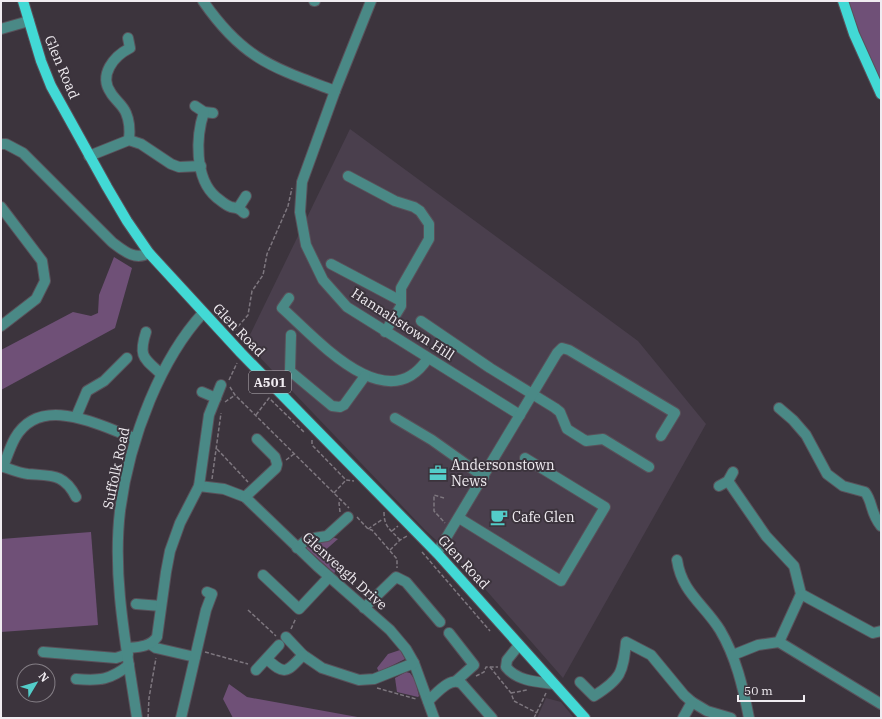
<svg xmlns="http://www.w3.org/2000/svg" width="882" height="719" viewBox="0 0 882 719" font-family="'IBM Plex Serif',serif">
<rect width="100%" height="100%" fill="#3c343d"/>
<g fill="#4a3f4d">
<polygon points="350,129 638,341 706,424 563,678 464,565 426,531 246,343"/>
<polygon points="546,698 561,702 574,718 537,718"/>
</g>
<g fill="#6f5077">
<polygon points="844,1 881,1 881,92"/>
<polygon points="114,257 132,268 115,328 1,390 1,350 73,312 91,316 98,313 99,295"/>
<polygon points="91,532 98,625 1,632 1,539"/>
<polygon points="332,537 338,539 322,553 338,569 334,573 306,548 308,543"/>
<polygon points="400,650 405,659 379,672 377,668 388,654"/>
<polygon points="406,672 410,673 415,680 419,696 418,697 397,692 395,678"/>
<polygon points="229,684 247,697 363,718 233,718 223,699"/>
</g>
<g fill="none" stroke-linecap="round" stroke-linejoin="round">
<g stroke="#59515a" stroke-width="12">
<g id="minor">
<path d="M 203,1 C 243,59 272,67 335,91"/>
<polyline points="314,1 315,1"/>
<polyline points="371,1 335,91 302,182 300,212 306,245 323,280 347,307 520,415"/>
<polyline points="1,29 29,21"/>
<path d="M 128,38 L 130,48 C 114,56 98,75 111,93 C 115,100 123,105 126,113 C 130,122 130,131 129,140"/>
<polyline points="195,106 204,112 213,113"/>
<path d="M 204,112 C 196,136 194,178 216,197 C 220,200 225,205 231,207 C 237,208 239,208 244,213"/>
<path d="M 1,144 L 6,144 L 23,153 L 112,242 C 124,251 135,261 149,253"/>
<polyline points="89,156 129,140 141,144 171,164 179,167 201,166"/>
<polyline points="348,176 395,201 414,207 420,211 429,224 429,239 401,288 401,306 385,332"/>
<polyline points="1,207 42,261 45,281 36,299 1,326"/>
<polyline points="239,207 246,196"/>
<polyline points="331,264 401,301"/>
<path d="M 289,298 L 282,308 C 316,338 387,421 428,358"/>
<polyline points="421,321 490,368 555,408 560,412 567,429 586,441 603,439 649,467"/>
<path d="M 146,332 C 138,357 144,358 161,374"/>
<polyline points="291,335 290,371 332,406 340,407 344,405 365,376"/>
<polyline points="202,392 216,398"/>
<path d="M 779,408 L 793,420 L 806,435 L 827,474 L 843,486 L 865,492 C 873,502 870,513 881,526"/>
<polyline points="76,417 87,391 104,381 127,358"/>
<polyline points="395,418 432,440 484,477"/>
<path d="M 1,466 C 10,469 19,473 28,474 C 51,476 64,473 76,497"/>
<path d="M 3,467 C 7,457 10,447 15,438 C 41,393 99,426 135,438"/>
<polyline points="728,481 766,536 794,566 801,594 779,642"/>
<polyline points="199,486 224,489 245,497 317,566 390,630 406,649 414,663 434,718"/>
<polyline points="719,486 728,481 733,472"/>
<polyline points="245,497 276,468 277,464 275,457 257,439"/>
<polyline points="459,518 561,581 605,507 525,458"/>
<polyline points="297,548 308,539 327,536 348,517"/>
<polyline points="437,553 557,353 562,348 569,350 675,413 661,436"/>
<path d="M 677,560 C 682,593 704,604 720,630 C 736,657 743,687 749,718"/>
<polyline points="263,575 299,609 329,577"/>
<polyline points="801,594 873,633 881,631"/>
<polyline points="136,604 161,606"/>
<polyline points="364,608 396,577 406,582 440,622"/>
<polyline points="449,633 474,665 456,681"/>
<polyline points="286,637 303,655 322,668 359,680 374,679 414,663"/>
<polyline points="150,644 156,648 195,657"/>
<path d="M 519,645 L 507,660 L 506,667 C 517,681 537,682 554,684"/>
<path d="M 127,648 C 138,647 150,647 157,637 L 166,572 L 170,551 L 180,523 L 199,486 L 209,415 L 221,385"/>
<polyline points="43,652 116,658 128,654"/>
<polyline points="733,655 758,645 779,642 881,704"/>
<path d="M 267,659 C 285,676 287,672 303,655"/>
<polyline points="256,670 279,645"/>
<path d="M 76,679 C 100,681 110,680 129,665"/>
<path d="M 580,682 L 594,696 C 621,679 623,673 626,642 L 651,655 L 684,695 L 692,702 L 707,711 L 731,718"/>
<path d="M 428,701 C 436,694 451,675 462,684 L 492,718"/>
<path d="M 137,718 C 127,650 112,579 120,511 C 125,472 135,436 150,400 C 163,369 180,338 203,313"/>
<polyline points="181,718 206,610 212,594 207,592"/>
<polyline points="683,718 692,702"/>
</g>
</g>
<g stroke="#59515a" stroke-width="12">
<g id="major">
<polyline points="23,1 41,61 51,86 107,187 127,221 149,253 241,353 437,553 585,718"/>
<polyline points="843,1 854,34 881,94"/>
</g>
</g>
<g stroke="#7e777f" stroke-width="1.5" stroke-dasharray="4 2" stroke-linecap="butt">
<polyline points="234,331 248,315 252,291 263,275 267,254 288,206 292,188"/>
<polyline points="229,380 237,363"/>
<polyline points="230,387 235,395 349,508"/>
<polyline points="225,402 235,395"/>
<polyline points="256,415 269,398 305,433"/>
<polyline points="312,440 312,445 346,480 354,481"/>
<polyline points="217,449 248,482"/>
<polyline points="286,460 294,454"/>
<polyline points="212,479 221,413"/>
<polyline points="334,493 346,480"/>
<polyline points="444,498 434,495 434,511 445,523"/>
<polyline points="340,512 339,503 341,499"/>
<path d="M 384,512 C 384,527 390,529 400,540"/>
<polyline points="357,517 368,529 372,530 397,559 397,568"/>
<polyline points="368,529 383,519"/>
<polyline points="392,531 398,526"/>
<polyline points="390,550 400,540 407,536"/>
<polyline points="422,552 490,631"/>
<polyline points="248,610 276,636"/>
<polyline points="291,629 296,618"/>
<polyline points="205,652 248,664"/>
<polyline points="490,667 511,693 514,701 537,713"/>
<polyline points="476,676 484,672 486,667 498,667"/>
<polyline points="377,688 416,699"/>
<polyline points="511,693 527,690"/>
<polyline points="148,718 149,698 156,658"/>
<polyline points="534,718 546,693"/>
</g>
<use href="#minor" stroke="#4a8986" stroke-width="10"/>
<use href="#major" stroke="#42d9d5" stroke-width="10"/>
</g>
<defs>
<g id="office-bare" transform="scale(1.38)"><path d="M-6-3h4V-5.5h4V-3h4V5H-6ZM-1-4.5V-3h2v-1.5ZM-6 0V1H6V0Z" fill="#53cdc9" stroke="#3c343d" stroke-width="2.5" paint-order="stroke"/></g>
<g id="cafe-bare" transform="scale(1.38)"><path d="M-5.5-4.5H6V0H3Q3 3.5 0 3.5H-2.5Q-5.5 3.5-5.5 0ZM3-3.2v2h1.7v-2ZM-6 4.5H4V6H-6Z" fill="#53cdc9" stroke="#3c343d" stroke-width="2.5" paint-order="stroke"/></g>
</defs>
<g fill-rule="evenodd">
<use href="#office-bare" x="438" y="473"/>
<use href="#cafe-bare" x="499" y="517"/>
</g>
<g text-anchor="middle" stroke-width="4" stroke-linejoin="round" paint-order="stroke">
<rect fill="#3c343d" stroke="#bab5bb" stroke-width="1" x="249" y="371" width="42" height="22" rx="3"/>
<g font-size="13" font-weight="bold" fill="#f0ecf1">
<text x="270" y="387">A501</text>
</g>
<g font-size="14" fill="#f0ecf1" stroke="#3c343d">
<text transform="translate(62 67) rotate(67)" y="5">Glen Road</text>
<text transform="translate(403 324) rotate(33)" y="5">Hannahstown Hill</text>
<text transform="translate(239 330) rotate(46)" y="5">Glen Road</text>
<text transform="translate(116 468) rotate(-78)" y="5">Suffolk Road</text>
<text transform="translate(464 562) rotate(47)" y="5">Glen Road</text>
<text transform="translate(345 571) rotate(42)" y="5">Glenveagh Drive</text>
</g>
<g font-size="14" fill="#f0ecf1" stroke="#3c343d" text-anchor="start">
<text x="451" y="470">Andersonstown<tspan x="451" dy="16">News</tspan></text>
<text x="512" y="522">Cafe Glen</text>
</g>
</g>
<rect width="882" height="719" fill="none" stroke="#f0ecf1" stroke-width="4"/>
<g transform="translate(36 683) rotate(52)"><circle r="19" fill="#3c343d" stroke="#847e85"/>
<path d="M0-3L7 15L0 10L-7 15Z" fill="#53cdc9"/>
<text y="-6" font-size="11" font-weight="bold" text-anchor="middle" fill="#f0ecf1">N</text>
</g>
<path d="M738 695v6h66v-6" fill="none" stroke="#f0ecf1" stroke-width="2"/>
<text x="744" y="695" font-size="12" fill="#f0ecf1" stroke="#3c343d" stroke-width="3" paint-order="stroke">50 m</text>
</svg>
